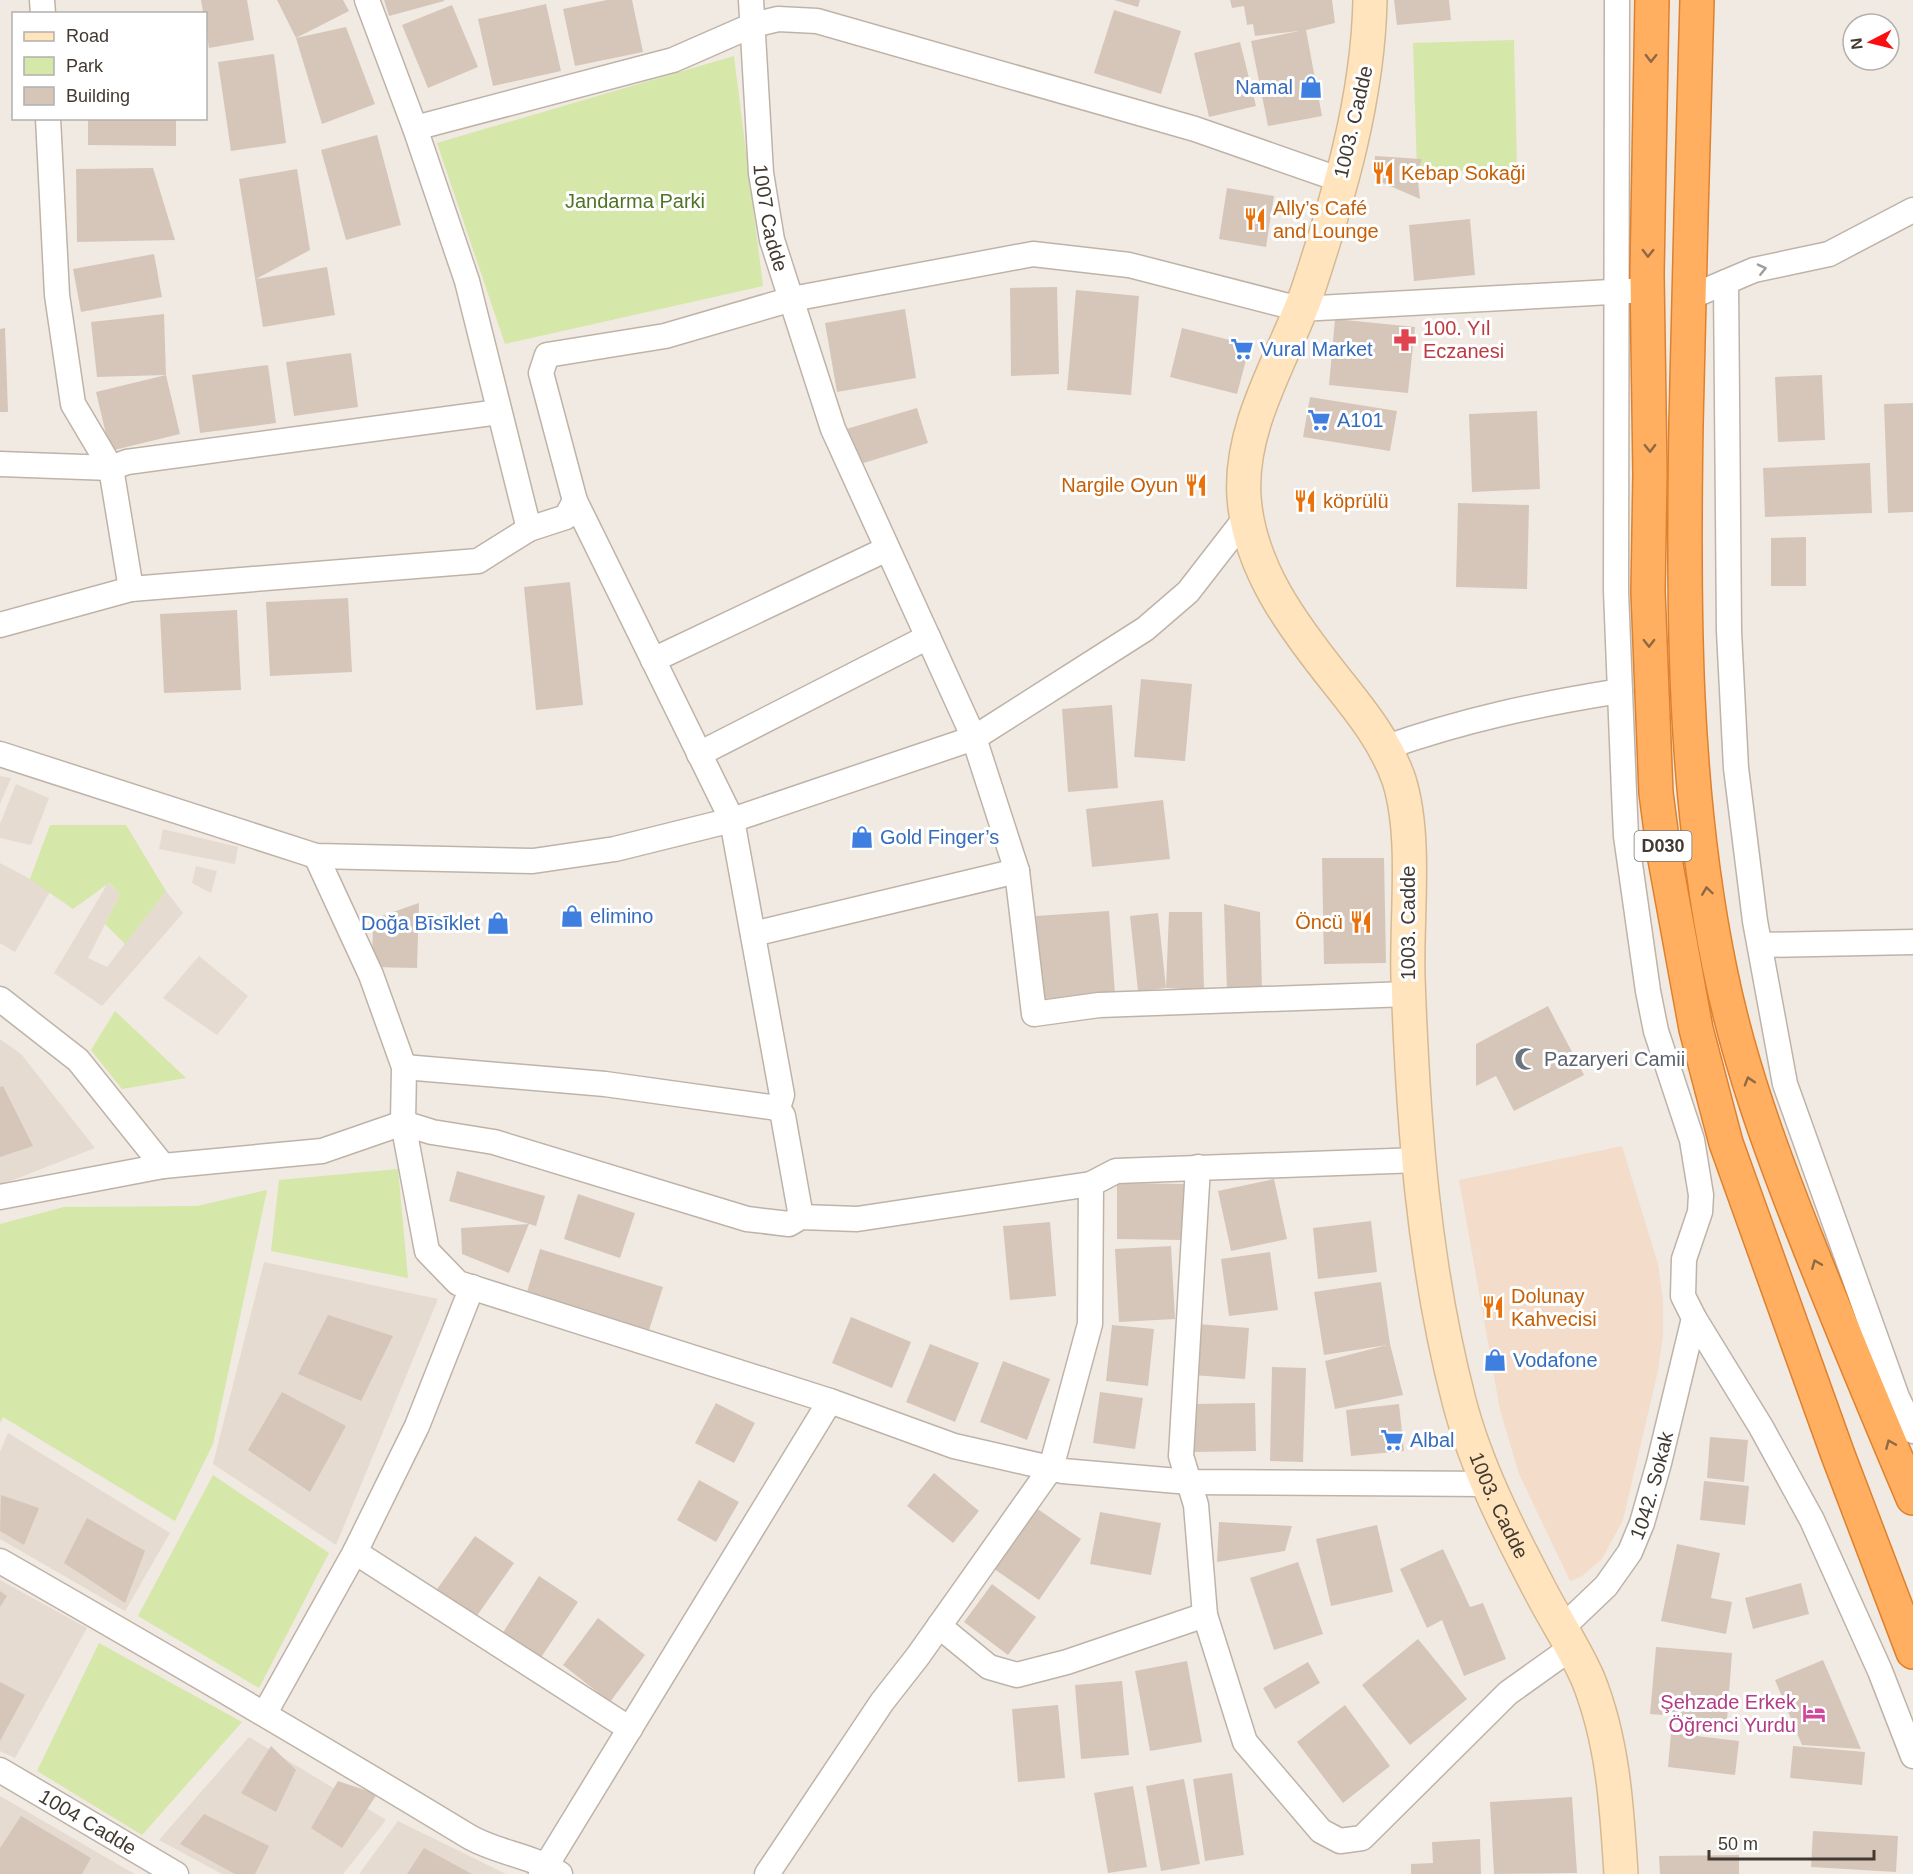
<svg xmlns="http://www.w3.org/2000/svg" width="1913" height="1874" viewBox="0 0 1913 1874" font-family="Helvetica,sans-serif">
<rect width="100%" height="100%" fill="#f1eae2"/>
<g fill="#e5dbd0">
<polygon points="0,776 11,778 0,804"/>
<polygon points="16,784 49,798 31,845 0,838 0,824"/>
<polygon points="163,829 238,847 235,864 159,849"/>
<polygon points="0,863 51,890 15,952 0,943"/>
<polygon points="196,866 217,871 211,893 192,883"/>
<polygon points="108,883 120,894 88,958 107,967 166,891 183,913 102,1006 54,973"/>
<polygon points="199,956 248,996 217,1035 163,998"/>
<polygon points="0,1039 21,1054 95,1148 0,1185"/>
<polygon points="264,1262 438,1299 336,1545 213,1464"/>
<polygon points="8,1433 170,1533 125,1611 0,1539 0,1452"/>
<polygon points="0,1580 87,1628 15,1758 0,1751"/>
<polygon points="249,1737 386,1820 343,1874 222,1874 159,1840"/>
<polygon points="0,1796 119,1865 135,1874 0,1874"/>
<polygon points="398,1821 506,1874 359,1874"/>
</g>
<polygon fill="#f4dccb" points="1622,1146 1658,1264 1663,1300 1663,1336 1658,1371 1623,1520 1602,1559 1581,1577 1570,1581 1519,1474 1500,1410 1459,1180"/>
<g fill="#d5e7a9">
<polygon points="1514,40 1517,169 1417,172 1413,43"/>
<polygon points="734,56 763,286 505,344 437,143"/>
<polygon points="50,825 126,825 166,891 125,944 105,924 120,894 109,883 73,909 30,879"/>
<polygon points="115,1011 186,1078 122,1089 91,1050"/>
<polygon points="398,1169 408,1278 271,1251 279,1180"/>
<polygon points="267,1190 213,1444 175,1521 3,1417 0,1423 0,1224 64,1207 197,1206"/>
<polygon points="213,1475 329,1553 259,1688 138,1616"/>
<polygon points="99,1643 242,1722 142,1835 37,1771"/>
</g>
<g fill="#d6c6ba">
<polygon points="201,0 247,0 254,40 209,48"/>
<polygon points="277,0 343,0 349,11 296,38"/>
<polygon points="384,0 444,0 444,1 389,16"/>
<polygon points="607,0 632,0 643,52 575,66 563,9"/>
<polygon points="1114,0 1140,0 1138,7"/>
<polygon points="1230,0 1332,0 1335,23 1306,30 1322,116 1268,126 1251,41 1299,31 1255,36 1253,24 1247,25 1244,6 1232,8"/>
<polygon points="1394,0 1449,0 1451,20 1397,25"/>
<polygon points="546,4 561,71 493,86 478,19"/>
<polygon points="452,5 478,67 428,88 402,25"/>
<polygon points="1114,10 1181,31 1161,94 1094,73"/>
<polygon points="346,27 375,104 322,124 296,38"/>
<polygon points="1240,42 1256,106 1209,117 1194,53"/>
<polygon points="274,54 286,143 231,151 218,62"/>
<polygon points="88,118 176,118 176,146 88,145"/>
<polygon points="377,135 401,225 346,240 321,150"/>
<polygon points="1375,156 1422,159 1417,172 1420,199 1374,179"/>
<polygon points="153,168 175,240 77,242 76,169"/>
<polygon points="297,169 310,250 256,279 327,267 335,315 263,327 239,179"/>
<polygon points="1227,188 1274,196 1266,247 1219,239"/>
<polygon points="1470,219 1475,275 1414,281 1409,225"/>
<polygon points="154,254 162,297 81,312 73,269"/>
<polygon points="1057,287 1059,374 1011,376 1010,288"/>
<polygon points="1076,290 1139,296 1131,395 1067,390"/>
<polygon points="905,309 916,378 837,392 825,323"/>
<polygon points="164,314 166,375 97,377 91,322"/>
<polygon points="1335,319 1415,327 1408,393 1329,385"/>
<polygon points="5,328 8,412 0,412 0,329"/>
<polygon points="1182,328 1250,345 1237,394 1170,377"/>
<polygon points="351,353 358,407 294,416 286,362"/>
<polygon points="268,365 276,423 200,433 192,375"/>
<polygon points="166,375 180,434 110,451 96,392"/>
<polygon points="1822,375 1825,440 1778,442 1775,377"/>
<polygon points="1310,397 1397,411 1390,451 1303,437"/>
<polygon points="1913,403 1913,512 1888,513 1884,404"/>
<polygon points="917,408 928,443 854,466 843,430"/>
<polygon points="1537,411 1540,489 1472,492 1469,414"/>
<polygon points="1870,463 1872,513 1765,517 1763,468"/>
<polygon points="1458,503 1529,505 1527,589 1456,587"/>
<polygon points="1806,537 1806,586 1771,586 1771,538"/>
<polygon points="570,582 583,705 536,710 524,587"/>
<polygon points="348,598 352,672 270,676 266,602"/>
<polygon points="237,610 241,690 164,693 160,614"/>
<polygon points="1141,679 1192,684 1185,761 1134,757"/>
<polygon points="1112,705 1118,788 1068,792 1062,709"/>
<polygon points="1163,800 1170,859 1092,867 1086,809"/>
<polygon points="1322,858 1384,858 1386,963 1324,964"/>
<polygon points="419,903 417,968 372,967 373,919"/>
<polygon points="1224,904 1260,912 1262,990 1227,991"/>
<polygon points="1109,911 1115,994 1042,999 1036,916"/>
<polygon points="1169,912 1202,912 1204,990 1166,988"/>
<polygon points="1158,913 1166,988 1138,991 1130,916"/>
<polygon points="1548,1006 1584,1075 1514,1111 1496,1076 1476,1086 1476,1044"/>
<polygon points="3,1086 33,1146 0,1157 0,1087"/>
<polygon points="457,1171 545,1196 536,1226 449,1201"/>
<polygon points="1274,1179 1287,1239 1231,1251 1218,1191"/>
<polygon points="1117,1183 1184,1184 1183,1240 1117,1239"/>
<polygon points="578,1194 635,1213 620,1258 564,1239"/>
<polygon points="1371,1221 1377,1272 1318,1279 1313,1228"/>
<polygon points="1050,1222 1056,1296 1010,1300 1003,1226"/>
<polygon points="529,1224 509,1273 462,1254 461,1228"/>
<polygon points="1171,1246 1175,1319 1119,1322 1115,1249"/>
<polygon points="540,1249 663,1287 649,1330 527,1292"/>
<polygon points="1270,1252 1278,1310 1229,1316 1221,1259"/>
<polygon points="1381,1282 1390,1344 1403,1395 1335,1409 1325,1361 1387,1345 1324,1355 1314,1292"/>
<polygon points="328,1315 393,1336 361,1401 298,1374"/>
<polygon points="851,1317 911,1342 892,1388 832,1363"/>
<polygon points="1197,1324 1249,1328 1245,1379 1193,1375"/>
<polygon points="1112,1325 1154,1329 1148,1386 1106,1381"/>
<polygon points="930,1344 979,1363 955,1422 906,1402"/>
<polygon points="1003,1361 1050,1379 1027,1440 980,1422"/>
<polygon points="1272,1367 1306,1368 1303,1462 1270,1461"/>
<polygon points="282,1392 346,1426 310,1492 248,1450"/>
<polygon points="1100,1392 1143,1398 1135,1449 1093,1443"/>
<polygon points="716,1403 755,1423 734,1463 695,1443"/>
<polygon points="1255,1403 1256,1451 1193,1452 1193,1404"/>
<polygon points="1399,1404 1404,1451 1351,1456 1346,1410"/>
<polygon points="1710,1437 1748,1440 1744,1482 1707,1478"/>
<polygon points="934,1473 979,1511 953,1543 907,1506"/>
<polygon points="699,1480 739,1502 716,1542 677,1520"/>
<polygon points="1704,1481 1749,1486 1745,1525 1700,1520"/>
<polygon points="1,1495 39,1508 24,1545 0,1531"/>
<polygon points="1029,1503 1081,1539 1039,1600 987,1564"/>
<polygon points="1100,1512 1161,1523 1151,1575 1090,1564"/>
<polygon points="87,1518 145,1551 125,1603 64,1563"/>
<polygon points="1219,1522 1292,1526 1285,1551 1217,1562"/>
<polygon points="1377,1525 1393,1592 1331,1606 1316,1539"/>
<polygon points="475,1536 514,1563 474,1620 435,1592"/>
<polygon points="1677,1544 1720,1553 1711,1598 1732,1602 1726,1634 1661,1621"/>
<polygon points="1443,1549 1470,1607 1483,1603 1506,1659 1464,1676 1442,1620 1427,1628 1400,1569"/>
<polygon points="1298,1562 1323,1634 1274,1650 1250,1578"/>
<polygon points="539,1576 578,1602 540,1659 502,1634"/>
<polygon points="1801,1583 1809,1614 1753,1629 1745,1598"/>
<polygon points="992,1584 1036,1617 1008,1655 964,1622"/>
<polygon points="0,1591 7,1596 0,1607"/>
<polygon points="598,1618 645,1655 610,1702 563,1665"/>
<polygon points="1418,1639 1467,1699 1410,1745 1362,1685"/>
<polygon points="1656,1647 1732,1653 1727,1720 1650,1714"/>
<polygon points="1823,1660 1861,1749 1802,1745 1775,1680"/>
<polygon points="1187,1661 1202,1742 1150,1751 1135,1671"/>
<polygon points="1308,1662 1320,1683 1275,1709 1263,1688"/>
<polygon points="1122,1681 1129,1755 1081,1759 1075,1685"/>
<polygon points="0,1682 25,1695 0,1741"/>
<polygon points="1058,1705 1065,1778 1018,1782 1012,1709"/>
<polygon points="1345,1705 1390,1766 1343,1803 1297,1742"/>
<polygon points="1671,1733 1739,1741 1735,1775 1668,1767"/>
<polygon points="271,1746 296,1770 276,1812 241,1793"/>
<polygon points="1793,1746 1865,1752 1862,1785 1790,1778"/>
<polygon points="1232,1773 1244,1855 1205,1861 1193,1779"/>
<polygon points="1184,1779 1200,1864 1161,1871 1146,1786"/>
<polygon points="338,1781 377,1794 342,1848 311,1828"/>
<polygon points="1133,1786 1147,1867 1108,1873 1094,1793"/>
<polygon points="1572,1797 1577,1873 1494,1874 1490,1802"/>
<polygon points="204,1814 269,1846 255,1874 235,1874 180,1844"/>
<polygon points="21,1816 91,1858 82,1874 0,1874 0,1848"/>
<polygon points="1813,1831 1898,1836 1896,1872 1811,1867"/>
<polygon points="1480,1839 1481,1874 1411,1874 1411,1864 1433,1863 1432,1842"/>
<polygon points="424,1848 472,1874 407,1874"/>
<polygon points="1739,1855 1739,1874 1660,1874 1659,1856"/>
</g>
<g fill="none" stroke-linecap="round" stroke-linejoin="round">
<g stroke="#bfb3a8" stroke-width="27">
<g id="street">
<polyline points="42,0 43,14"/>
<polyline points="367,0 415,128 467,281 529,529"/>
<path id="s1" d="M 751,0 L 761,173 L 772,240 L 833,429 L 974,738 L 1017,871 L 1034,1014 L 1099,1005 L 1408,994"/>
<polyline points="1617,0 1616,591 1624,792 1626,836 1648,991 1656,1031 1692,1140 1701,1195 1700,1212 1684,1259 1683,1296 1694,1318 1761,1427 1812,1520 1880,1671 1913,1756"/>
<polyline points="48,118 57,295 73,404 111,468 131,589"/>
<polyline points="415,128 673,60 753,25 778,19 817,21 1195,129 1341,180"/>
<polyline points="1726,282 1729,631 1736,768 1755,921 1785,1084 1897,1397 1913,1431"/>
<polyline points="1688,298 1754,270 1829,254 1913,210"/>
<polyline points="0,464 111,468 127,462 499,412"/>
<polyline points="575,501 732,820 782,1095 778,1108"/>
<polyline points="0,625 131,589 478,561 529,529 566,517 575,501 541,373 547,355 665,336 792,299 1033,254 1129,265 1300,309 1647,290"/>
<polyline points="653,660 887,549"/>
<path d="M 1384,748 C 1463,720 1538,704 1620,691"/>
<polyline points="0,754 316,856 533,861 615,849 732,820 974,738 1145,629 1188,592 1247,516"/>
<polyline points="699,754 928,637"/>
<polyline points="316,856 371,975 404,1067 403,1123 427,1251 458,1283 830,1401 954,1446 1063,1471 1189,1482 1488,1484"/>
<polyline points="753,934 1017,871"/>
<polyline points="1760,945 1913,942"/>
<polyline points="0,999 78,1060 163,1166"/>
<polyline points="404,1067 605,1084 778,1108 783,1116 801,1217"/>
<polyline points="1198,1167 1181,1456 1196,1505 1205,1615 1245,1742 1321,1831 1340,1841 1362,1838 1508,1693 1571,1648"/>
<polyline points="0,1197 163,1166 322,1151 403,1123 432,1132 494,1142 747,1219 789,1224 801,1217 857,1219 1091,1184 1116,1171 1419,1160"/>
<polyline points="355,1552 630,1729"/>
<path d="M 0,1561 C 157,1651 313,1742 468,1836 C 496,1853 532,1855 560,1874"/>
<polyline points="939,1626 989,1667 1017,1675 1067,1662 1205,1615"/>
<path id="s2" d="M 1561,1629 L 1606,1586 L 1630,1552 L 1642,1523 L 1659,1463 L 1694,1318"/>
<polyline points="265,1713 355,1552 417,1426 472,1287"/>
<path id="s3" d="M 0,1770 L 176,1874"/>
<polyline points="541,1874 830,1401"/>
<polyline points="767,1874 882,1702 918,1656 1051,1468 1090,1324 1091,1184"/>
</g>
</g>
<g stroke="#d5b993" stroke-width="36">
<g id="secondary">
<path id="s4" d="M 1370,0 C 1368,99 1339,196 1308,290 C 1285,356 1239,424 1244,497 C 1249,568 1293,626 1336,680 C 1360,710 1386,742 1399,780 C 1417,837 1406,918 1408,978 C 1413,1120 1423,1263 1459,1401 C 1476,1467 1509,1531 1541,1592 C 1556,1621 1575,1649 1588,1679 C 1613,1741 1617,1808 1621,1874"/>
</g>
</g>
<g stroke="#de812f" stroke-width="36">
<g id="highway">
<polyline points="1652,0 1647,274 1650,474 1648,592 1656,793 1664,854 1696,1029 1726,1143 1838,1455 1913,1652"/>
<path d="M 1697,0 C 1693,141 1689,283 1686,424 C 1683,606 1683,791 1720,970 C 1739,1064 1772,1153 1807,1241 C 1841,1327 1877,1413 1913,1498"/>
</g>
</g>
<use href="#street" stroke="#fff" stroke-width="24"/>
<use href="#secondary" stroke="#ffe4be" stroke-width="33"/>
<use href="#highway" stroke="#ffaf5f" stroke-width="33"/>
</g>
<defs><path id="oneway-chevron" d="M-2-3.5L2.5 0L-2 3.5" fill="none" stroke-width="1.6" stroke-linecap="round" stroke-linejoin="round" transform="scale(1.5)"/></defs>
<g stroke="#8e6944">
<use href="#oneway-chevron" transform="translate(1651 58) rotate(91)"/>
<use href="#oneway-chevron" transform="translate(1648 253) rotate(91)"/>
<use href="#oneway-chevron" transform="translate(1650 448) rotate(89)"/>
<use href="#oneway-chevron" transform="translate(1649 643) rotate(89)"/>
<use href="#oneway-chevron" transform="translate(1707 891) rotate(-98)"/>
<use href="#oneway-chevron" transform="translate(1749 1081) rotate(-107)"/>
<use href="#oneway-chevron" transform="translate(1816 1264) rotate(-112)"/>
<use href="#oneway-chevron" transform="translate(1890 1444) rotate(-113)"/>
</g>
<use stroke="#a09c98" href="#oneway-chevron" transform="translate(1762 269) rotate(-13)"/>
<defs>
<g id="shop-bare" transform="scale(1.8)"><path d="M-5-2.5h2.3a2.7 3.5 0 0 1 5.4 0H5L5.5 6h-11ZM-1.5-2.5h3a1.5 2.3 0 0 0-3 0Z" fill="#3f7fe0" stroke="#fff" stroke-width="2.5" paint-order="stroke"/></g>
<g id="restaurant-bare" transform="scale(1.8)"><path d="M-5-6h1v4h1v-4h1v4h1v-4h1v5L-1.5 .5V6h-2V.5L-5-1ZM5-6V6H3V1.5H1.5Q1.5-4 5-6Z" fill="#e8710a" stroke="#fff" stroke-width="2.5" paint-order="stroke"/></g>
<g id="pharmacy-bare" transform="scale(1.8)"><path d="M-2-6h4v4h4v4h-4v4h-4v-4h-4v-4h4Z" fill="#e0444e" stroke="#fff" stroke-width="2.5" paint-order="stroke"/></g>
<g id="supermarket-bare" transform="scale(1.8)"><path d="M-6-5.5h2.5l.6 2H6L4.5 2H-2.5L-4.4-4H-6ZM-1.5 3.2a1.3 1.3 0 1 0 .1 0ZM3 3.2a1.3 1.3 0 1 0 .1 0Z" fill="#3f7fe0" stroke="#fff" stroke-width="2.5" paint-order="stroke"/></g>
<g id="mosque-bare" transform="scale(1.8)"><path d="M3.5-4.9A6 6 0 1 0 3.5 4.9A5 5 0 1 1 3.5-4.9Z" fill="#6b7280" stroke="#fff" stroke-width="2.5" paint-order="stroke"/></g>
<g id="hotel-bare" transform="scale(1.8)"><path d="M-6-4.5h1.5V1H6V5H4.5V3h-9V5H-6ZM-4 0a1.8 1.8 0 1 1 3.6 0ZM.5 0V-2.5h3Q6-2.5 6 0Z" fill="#d1479c" stroke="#fff" stroke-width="2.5" paint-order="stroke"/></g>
</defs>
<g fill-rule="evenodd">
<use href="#shop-bare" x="1311" y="87"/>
<use href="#restaurant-bare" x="1383" y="173"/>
<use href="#restaurant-bare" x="1255" y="219"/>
<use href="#pharmacy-bare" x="1405" y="340"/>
<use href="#supermarket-bare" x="1242" y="349"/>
<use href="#supermarket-bare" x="1319" y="420"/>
<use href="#restaurant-bare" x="1196" y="485"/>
<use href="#restaurant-bare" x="1305" y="501"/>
<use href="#shop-bare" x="862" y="837"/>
<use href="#shop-bare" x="572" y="916"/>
<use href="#restaurant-bare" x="1361" y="922"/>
<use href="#shop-bare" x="498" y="923"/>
<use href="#mosque-bare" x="1526" y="1059"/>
<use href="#restaurant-bare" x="1493" y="1307"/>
<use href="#shop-bare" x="1495" y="1360"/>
<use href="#supermarket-bare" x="1392" y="1440"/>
<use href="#hotel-bare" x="1814" y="1713"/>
</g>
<g text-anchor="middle" stroke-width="6" stroke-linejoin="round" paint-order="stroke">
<rect fill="#fff" stroke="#7b7570" stroke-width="1.5" x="1634.5" y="831" width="57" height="30" rx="4.5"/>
<g font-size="18" font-weight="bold" fill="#423a32">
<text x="1663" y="852">D030</text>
</g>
<g font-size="20" fill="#366cbe" stroke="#fff" text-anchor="start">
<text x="1293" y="94" text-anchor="end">Namal</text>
<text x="1260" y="356">Vural Market</text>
<text x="1337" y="427">A101</text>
<text x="880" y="844">Gold Finger’s</text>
<text x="590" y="923">elimino</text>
<text x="480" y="930" text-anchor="end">Doğa Bīsīklet</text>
<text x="1513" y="1367">Vodafone</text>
<text x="1410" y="1447">Albal</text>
</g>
<g font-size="20" fill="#423a32" stroke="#fff">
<text transform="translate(1353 122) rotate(-77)" y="7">1003. Cadde</text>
<text dy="7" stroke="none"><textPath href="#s1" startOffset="219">1007 Cadde</textPath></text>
<text transform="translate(1408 923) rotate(-90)" y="7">1003. Cadde</text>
<text dy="7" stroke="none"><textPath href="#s2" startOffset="174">1042. Sokak</textPath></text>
<text dy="7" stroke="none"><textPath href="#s4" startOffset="1581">1003. Cadde</textPath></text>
<text dy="7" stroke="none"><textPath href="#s3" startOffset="102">1004 Cadde</textPath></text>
</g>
<g font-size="20" fill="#c56008" stroke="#fff" text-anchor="start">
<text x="1401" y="180">Kebap Sokaği</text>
<text x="1273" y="215">Ally’s Café<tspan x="1273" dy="23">and Lounge</tspan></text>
<text x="1178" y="492" text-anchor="end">Nargile Oyun</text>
<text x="1323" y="508">köprülü</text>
<text x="1343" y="929" text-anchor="end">Öncü</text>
<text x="1511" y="1303">Dolunay<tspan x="1511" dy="23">Kahvecisi</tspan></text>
</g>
<g font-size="20" fill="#507326" stroke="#fff">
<text x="635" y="208">Jandarma Parki</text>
</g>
<g font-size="20" fill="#be3a42" stroke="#fff" text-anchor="start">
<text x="1423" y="335">100. Yıl<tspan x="1423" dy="23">Eczanesi</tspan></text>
</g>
<g font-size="20" fill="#5b616d" stroke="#fff" text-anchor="start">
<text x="1544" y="1066">Pazaryeri Camii</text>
</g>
<g font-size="20" fill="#b23c85" stroke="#fff" text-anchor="end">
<text x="1796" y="1709">Şehzade Erkek<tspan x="1796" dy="23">Öğrenci Yurdu</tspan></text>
</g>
</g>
<rect x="12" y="12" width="195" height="108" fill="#ffffff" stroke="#b3b0ad" stroke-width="1.5"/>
<rect x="24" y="32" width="30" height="9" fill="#ffe4be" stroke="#b3b0ad" stroke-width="1.5"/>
<text x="66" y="42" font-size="18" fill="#423a32">Road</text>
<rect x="24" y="57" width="30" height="18" fill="#d5e7a9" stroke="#b3b0ad" stroke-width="1.5"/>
<text x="66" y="72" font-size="18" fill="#423a32">Park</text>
<rect x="24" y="87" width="30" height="18" fill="#d6c6ba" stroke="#b3b0ad" stroke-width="1.5"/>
<text x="66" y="102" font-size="18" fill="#423a32">Building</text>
<g transform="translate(1871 42) rotate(263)"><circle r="28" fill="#ffffff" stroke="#b3b0ad" stroke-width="1.5"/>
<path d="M0-4.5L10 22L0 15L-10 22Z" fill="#fb0e12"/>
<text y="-9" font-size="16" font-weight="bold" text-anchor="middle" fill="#423a32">N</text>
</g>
<path d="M1709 1850v9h165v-9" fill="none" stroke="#423a32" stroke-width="3"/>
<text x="1718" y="1850" font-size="18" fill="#423a32" stroke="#ffffff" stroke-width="4.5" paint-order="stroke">50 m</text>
</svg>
